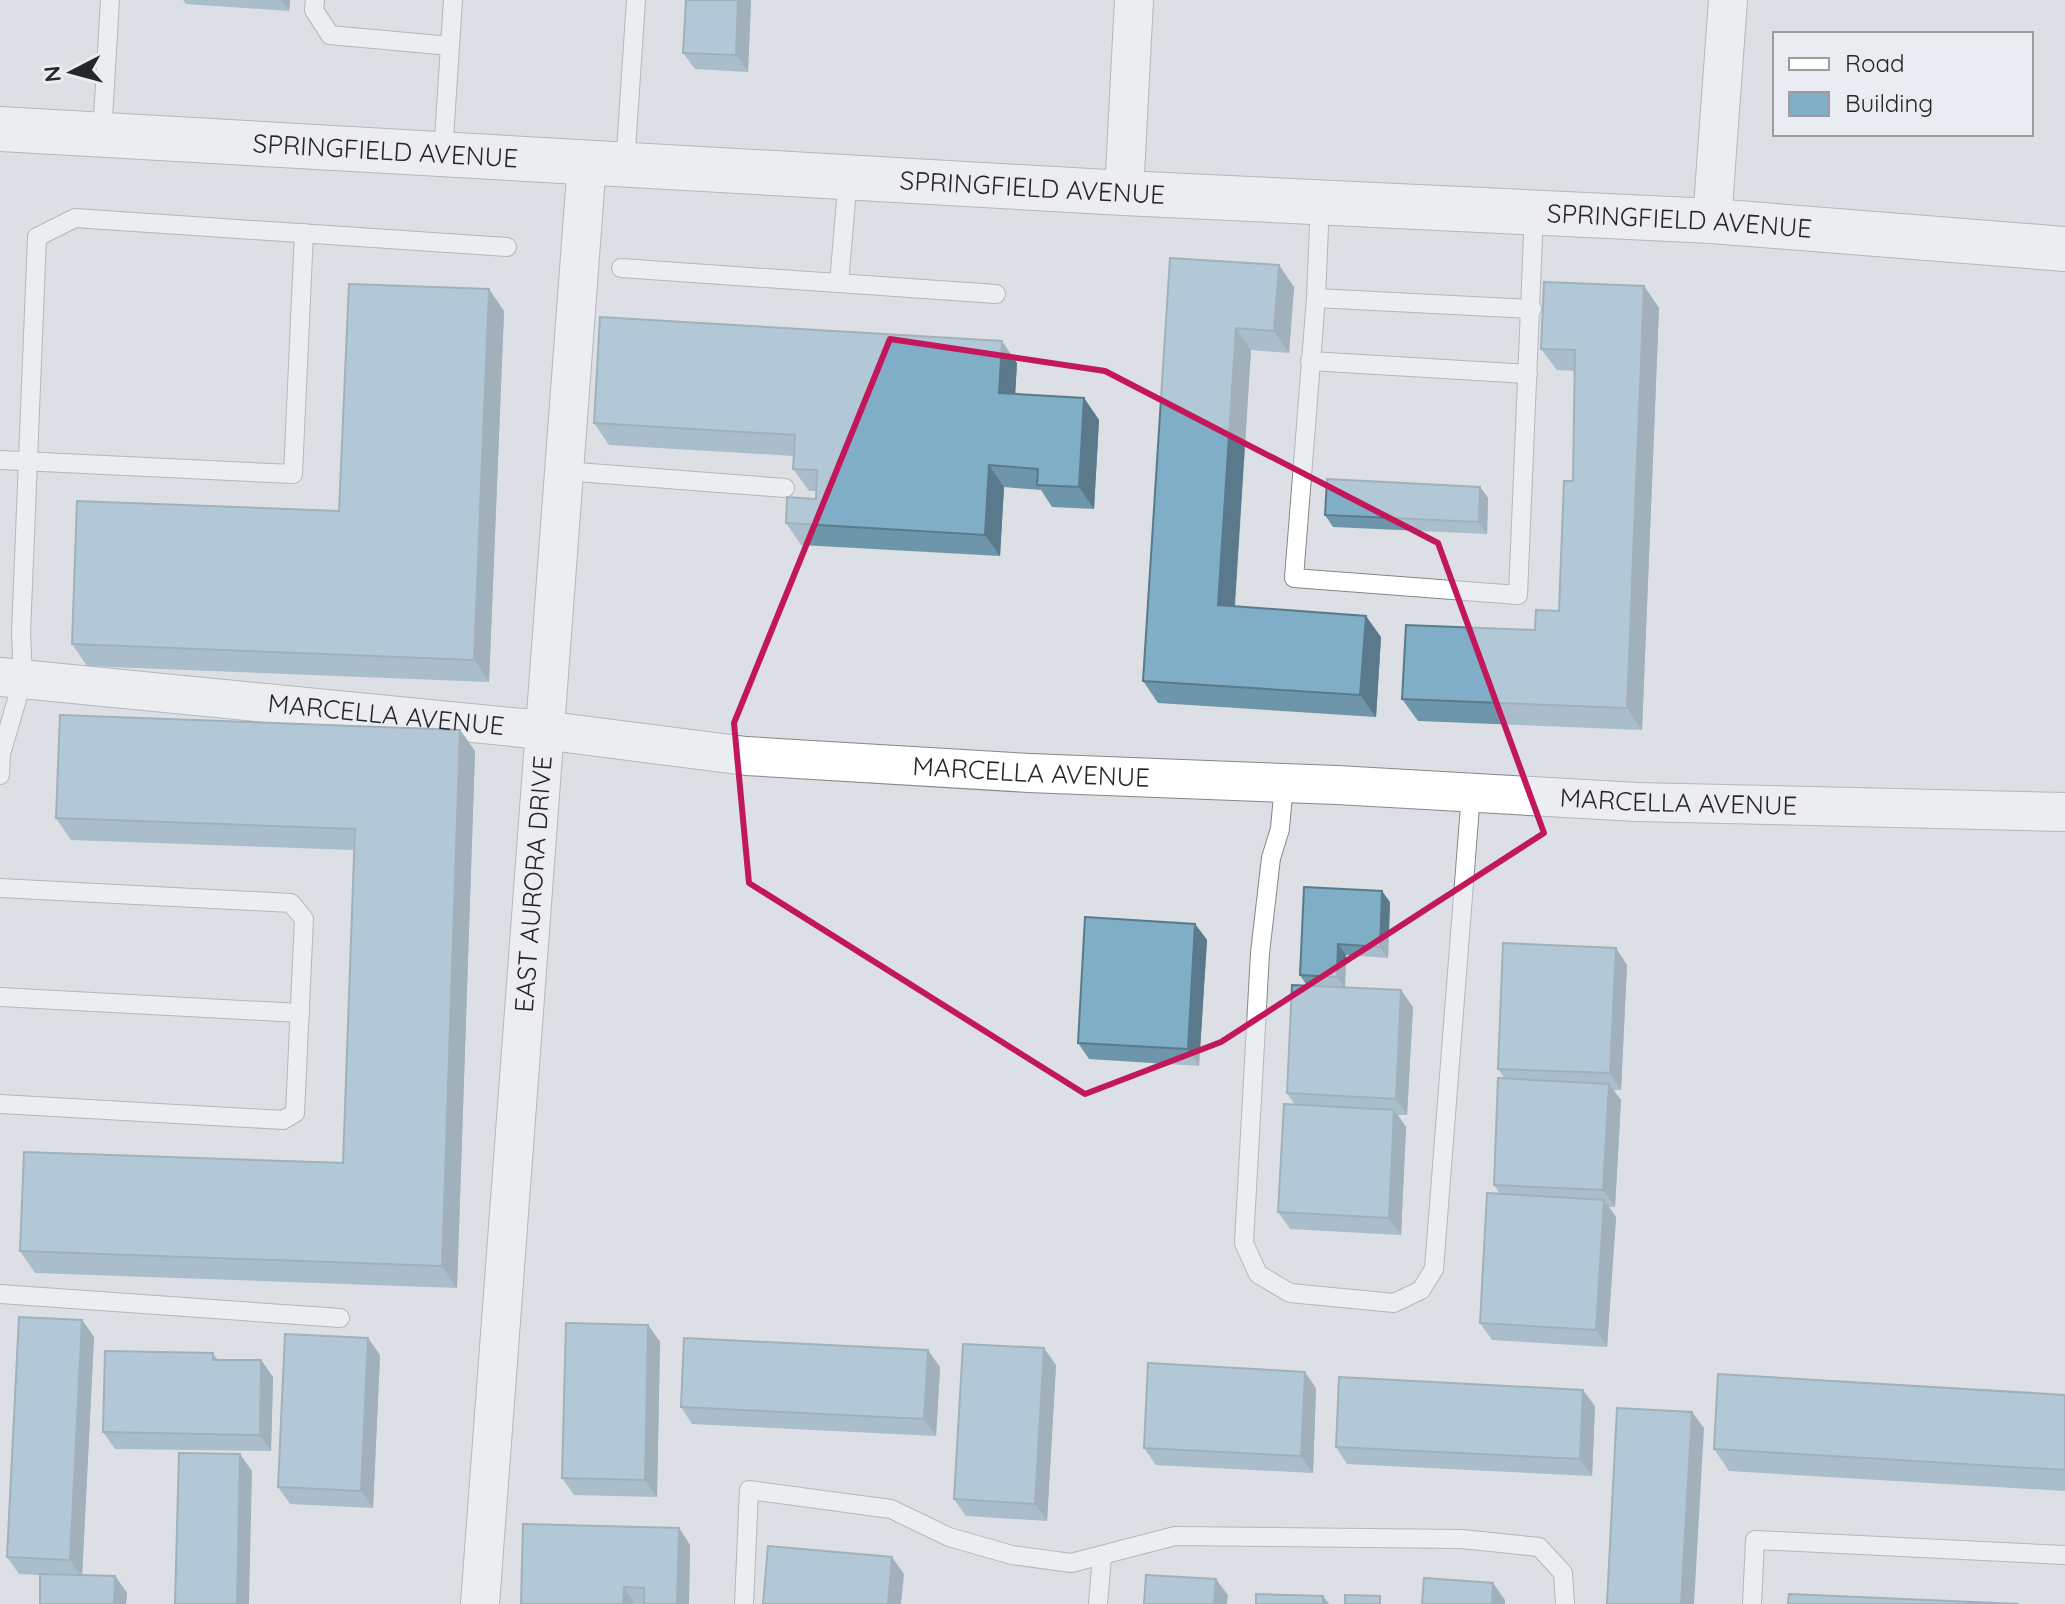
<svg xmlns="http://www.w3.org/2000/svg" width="2065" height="1604" viewBox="0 0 2065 1604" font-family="Quicksand,sans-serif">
<rect width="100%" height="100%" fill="#dcdfe3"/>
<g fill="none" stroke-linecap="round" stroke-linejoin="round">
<g stroke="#84878a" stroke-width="20">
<g id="service">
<polyline points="315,0 314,10 330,35 450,46"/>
<polyline points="102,135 110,0"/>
<polyline points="443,154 453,0"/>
<polyline points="625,165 636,0"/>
<polyline points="1320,203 1316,298 1294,578 1518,595 1534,213"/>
<polyline points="621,268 996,294"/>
<polyline points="839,283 848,177"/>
<polyline points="1316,298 1532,309"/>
<polyline points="1310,361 1528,374"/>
<polyline points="0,460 293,474 304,233"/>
<polyline points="564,471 785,488"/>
<polyline points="0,775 1,754 23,679 21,633 37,237 75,218 507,247"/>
<polyline points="1284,783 1280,829 1271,858 1260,953 1244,1243 1258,1274 1290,1293 1394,1303 1421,1290 1434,1269 1471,793"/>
<polyline points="0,888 291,903 304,919 295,1113 283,1120 0,1104"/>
<polyline points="0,997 300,1013"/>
<polyline points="0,1294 340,1318"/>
<polyline points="744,1604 749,1490 891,1509 949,1537 1012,1555 1071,1563 1175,1536 1462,1539 1539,1547 1563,1573 1565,1604"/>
<polyline points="1098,1604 1102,1557"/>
<polyline points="1752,1604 1755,1540 2065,1555"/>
</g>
</g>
<g stroke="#84878a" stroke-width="40">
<g id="minor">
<polyline points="1124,193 1134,0"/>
<polyline points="1712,221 1728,0"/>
<path id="s1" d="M 0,677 L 543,730 L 746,756 L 1029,773 L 1337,785 L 1637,802 L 2065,812"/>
<path id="s2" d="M 480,1604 L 587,162"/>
</g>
</g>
<g stroke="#84878a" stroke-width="46">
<g id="secondary">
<path id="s3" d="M 0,129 L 1124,193 L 1712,221 L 2065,249"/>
</g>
</g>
<use href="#service" stroke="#fff" stroke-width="18"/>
<use href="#minor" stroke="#fff" stroke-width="38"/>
<use href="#secondary" stroke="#fff" stroke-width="44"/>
</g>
<g fill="#6e96aa">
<polygon points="183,0 290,0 289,11 186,4"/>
<polygon points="686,0 751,0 748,72 695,69 683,53"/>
<polygon points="1170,258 1279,265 1294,287 1289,353 1251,350 1235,607 1381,637 1376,717 1158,703 1143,681"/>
<polygon points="1644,286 1659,308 1642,730 1418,721 1402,699 1535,630 1559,611 1573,481 1575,371 1557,370 1541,349"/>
<polygon points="504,311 489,682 87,666 72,644 339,511"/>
<polygon points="1017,363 1015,394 1084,398 1099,420 1094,509 1052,507 1041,490 1004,487 1000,556 801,545 786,523 816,499 816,491 809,491 793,469 794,456 609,445 594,423"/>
<polygon points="1480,487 1488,498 1487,534 1333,527 1325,515"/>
<polygon points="460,730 475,751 457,1288 35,1273 20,1251 343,1163 354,850 71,840 56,818"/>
<polygon points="1390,902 1388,958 1346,955 1345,988 1413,1007 1407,1115 1398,1115 1406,1127 1401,1235 1290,1229 1278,1212 1295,1105 1287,1093 1307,986 1300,975"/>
<polygon points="1195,924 1207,940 1199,1066 1089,1059 1078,1043"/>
<polygon points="1627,965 1621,1090 1613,1090 1621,1100 1615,1207 1609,1207 1616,1217 1607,1347 1492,1340 1480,1323 1500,1194 1494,1185 1505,1079 1498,1069"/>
<polygon points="82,1320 94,1337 82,1576 115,1576 127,1593 126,1604 40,1604 40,1575 19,1574 7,1557"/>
<polygon points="648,1325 660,1342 657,1497 574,1495 562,1478"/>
<polygon points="213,1353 218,1360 261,1360 273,1377 271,1451 115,1449 103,1432"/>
<polygon points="380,1355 373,1508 290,1504 278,1487"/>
<polygon points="1056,1365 1047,1521 966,1516 954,1499"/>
<polygon points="940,1367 936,1436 692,1424 681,1407"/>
<polygon points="1316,1388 1313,1473 1156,1465 1144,1448"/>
<polygon points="2065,1395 2065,1491 1729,1471 1714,1449"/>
<polygon points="1595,1406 1592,1476 1347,1464 1336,1447"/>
<polygon points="679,1528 690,1545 689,1604 521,1604"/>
</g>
<g fill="#5a7a8b">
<polygon points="281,0 290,0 289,11"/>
<polygon points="738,0 751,0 748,72 736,55"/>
<polygon points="1279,265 1294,287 1289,353 1274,331"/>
<polygon points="1644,286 1659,308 1642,730 1627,708"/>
<polygon points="489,289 504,311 489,682 474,660"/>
<polygon points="1236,328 1251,350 1233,627 1218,605"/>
<polygon points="1002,341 1017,363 1014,415 999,393"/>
<polygon points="1084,398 1099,420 1094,509 1079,487"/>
<polygon points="989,465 1004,487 1000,556 985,535"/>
<polygon points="1480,487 1488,498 1487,534 1479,522"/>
<polygon points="1366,616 1381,637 1376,717 1360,695"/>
<polygon points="460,730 475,751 457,1288 442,1266"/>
<polygon points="1382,891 1390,902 1388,958 1380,947"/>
<polygon points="1195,924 1207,940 1199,1066 1188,1049"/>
<polygon points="1338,944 1346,955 1345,989 1337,977"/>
<polygon points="1616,948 1627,965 1621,1090 1610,1073"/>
<polygon points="1401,990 1413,1007 1407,1115 1396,1099"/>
<polygon points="1609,1084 1621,1100 1615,1207 1603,1190"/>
<polygon points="1394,1110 1406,1127 1401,1235 1389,1218"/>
<polygon points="1604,1200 1616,1217 1607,1347 1596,1330"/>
<polygon points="82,1320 94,1337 82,1577 70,1560"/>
<polygon points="648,1325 660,1342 657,1497 645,1480"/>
<polygon points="368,1338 380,1355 373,1508 361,1491"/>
<polygon points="1044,1348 1056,1365 1047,1521 1035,1504"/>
<polygon points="928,1350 940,1367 936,1436 924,1419"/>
<polygon points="261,1360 273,1377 271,1451 260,1435"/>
<polygon points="1305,1372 1316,1388 1313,1473 1301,1456"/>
<polygon points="1583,1390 1595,1406 1592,1476 1580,1459"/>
<polygon points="1692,1412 1704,1428 1694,1604 1681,1604"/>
<polygon points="240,1454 252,1471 249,1604 237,1604"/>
<polygon points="679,1528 690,1545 689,1604 677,1604"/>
<polygon points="892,1557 904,1574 901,1604 888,1604"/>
<polygon points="115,1576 127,1593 126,1604 114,1604"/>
<polygon points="1216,1579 1228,1595 1227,1604 1214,1604"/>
<polygon points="1493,1583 1505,1600 1505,1604 1492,1604"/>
<polygon points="624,1587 635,1604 623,1604"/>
<polygon points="1323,1596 1329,1604 1323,1604"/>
</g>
<g fill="#80aec6" stroke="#5a7a8b" stroke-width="2">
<polygon points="686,0 738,0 736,55 683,53"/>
<polygon points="1170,258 1279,265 1274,331 1236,328 1218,605 1366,616 1360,695 1143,681"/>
<polygon points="1544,282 1644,286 1627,708 1402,699 1406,625 1535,630 1536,610 1559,611 1564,481 1573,481 1575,350 1541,349"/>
<polygon points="349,284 489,289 474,660 72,644 77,501 339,511"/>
<polygon points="600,317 1002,341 999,393 1084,398 1079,487 1037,485 1038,469 989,465 985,535 786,523 787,497 816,499 817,470 793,469 795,435 594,423"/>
<polygon points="1327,479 1480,487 1479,522 1325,515"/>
<polygon points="60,715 460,730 442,1266 20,1251 24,1152 343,1163 355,829 56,818"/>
<polygon points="1304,887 1382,891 1380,947 1338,944 1337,977 1300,975"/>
<polygon points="1085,917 1195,924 1188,1049 1078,1043"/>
<polygon points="1503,943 1616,948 1610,1073 1498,1069"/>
<polygon points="1292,985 1401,990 1396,1099 1287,1093"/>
<polygon points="1498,1078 1609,1084 1603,1190 1494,1185"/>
<polygon points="1284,1104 1394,1110 1389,1218 1278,1212"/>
<polygon points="1487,1193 1604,1200 1596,1330 1480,1323"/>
<polygon points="19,1317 82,1320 70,1560 7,1557"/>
<polygon points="566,1323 648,1325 645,1480 562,1478"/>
<polygon points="285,1334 368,1338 361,1491 278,1487"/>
<polygon points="684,1338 928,1350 924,1419 681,1407"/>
<polygon points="963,1344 1044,1348 1035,1504 954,1499"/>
<polygon points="105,1351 213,1353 213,1360 261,1360 260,1435 103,1432"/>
<polygon points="1148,1363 1305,1372 1301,1456 1144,1448"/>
<polygon points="1718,1374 2065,1395 2065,1470 1714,1449"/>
<polygon points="1339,1377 1583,1390 1580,1459 1336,1447"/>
<polygon points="1617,1408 1692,1412 1681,1604 1607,1604"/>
<polygon points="179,1453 240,1454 237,1604 175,1604"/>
<polygon points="523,1524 679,1528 677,1604 644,1604 644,1588 624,1587 623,1604 521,1604"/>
<polygon points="768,1546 892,1557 888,1604 763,1604"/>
<polygon points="40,1574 115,1576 114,1604 40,1604"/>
<polygon points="1146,1575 1216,1579 1214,1604 1144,1604"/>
<polygon points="1424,1578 1493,1583 1492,1604 1422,1604"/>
<polygon points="1256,1594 1323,1596 1323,1604 1256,1604"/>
<polygon points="1789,1594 2019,1604 1788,1604"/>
<polygon points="1345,1595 1380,1596 1380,1604 1345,1604"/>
</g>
<path d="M0 0H2065V1604H0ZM 890,339 L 1105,371 L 1438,543 L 1544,833 L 1221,1042 L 1085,1094 L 749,883 L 734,723 Z" fill="#dcdfe3" fill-opacity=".55" fill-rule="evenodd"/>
<path fill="none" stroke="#c2185b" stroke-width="6" stroke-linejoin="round" d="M 890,339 L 1105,371 L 1438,543 L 1544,833 L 1221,1042 L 1085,1094 L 749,883 L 734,723 Z"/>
<g text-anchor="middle" stroke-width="8" stroke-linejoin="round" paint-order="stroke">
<g font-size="26" fill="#252627" stroke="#e9ecf0">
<text dy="9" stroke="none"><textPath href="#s3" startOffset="386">SPRINGFIELD AVENUE</textPath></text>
<text dy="9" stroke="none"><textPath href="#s3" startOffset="1034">SPRINGFIELD AVENUE</textPath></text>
<text dy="9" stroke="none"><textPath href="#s3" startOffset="1682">SPRINGFIELD AVENUE</textPath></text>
<text dy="9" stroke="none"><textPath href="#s1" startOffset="388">MARCELLA AVENUE</textPath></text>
<text dy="9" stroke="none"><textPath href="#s1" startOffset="1036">MARCELLA AVENUE</textPath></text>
<text dy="9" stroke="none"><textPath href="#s1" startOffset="1684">MARCELLA AVENUE</textPath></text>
<text dy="9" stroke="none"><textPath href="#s2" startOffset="722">EAST AURORA DRIVE</textPath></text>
</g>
</g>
<rect x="1773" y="32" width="260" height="104" fill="#e9ecf0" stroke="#9b9da0" stroke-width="2"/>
<rect x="1789" y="58" width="40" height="12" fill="#ffffff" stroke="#9b9da0" stroke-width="2"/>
<text x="1845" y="72" font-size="24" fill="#252627">Road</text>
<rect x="1789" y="92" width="40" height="24" fill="#80aec6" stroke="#9b9da0" stroke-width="2"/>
<text x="1845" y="112" font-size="24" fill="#252627">Building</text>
<g transform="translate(72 72) rotate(264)" stroke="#e9ecf0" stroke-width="6" paint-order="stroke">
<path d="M0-6L14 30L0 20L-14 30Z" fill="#252627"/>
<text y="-12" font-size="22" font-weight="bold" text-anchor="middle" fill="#252627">N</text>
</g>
</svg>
